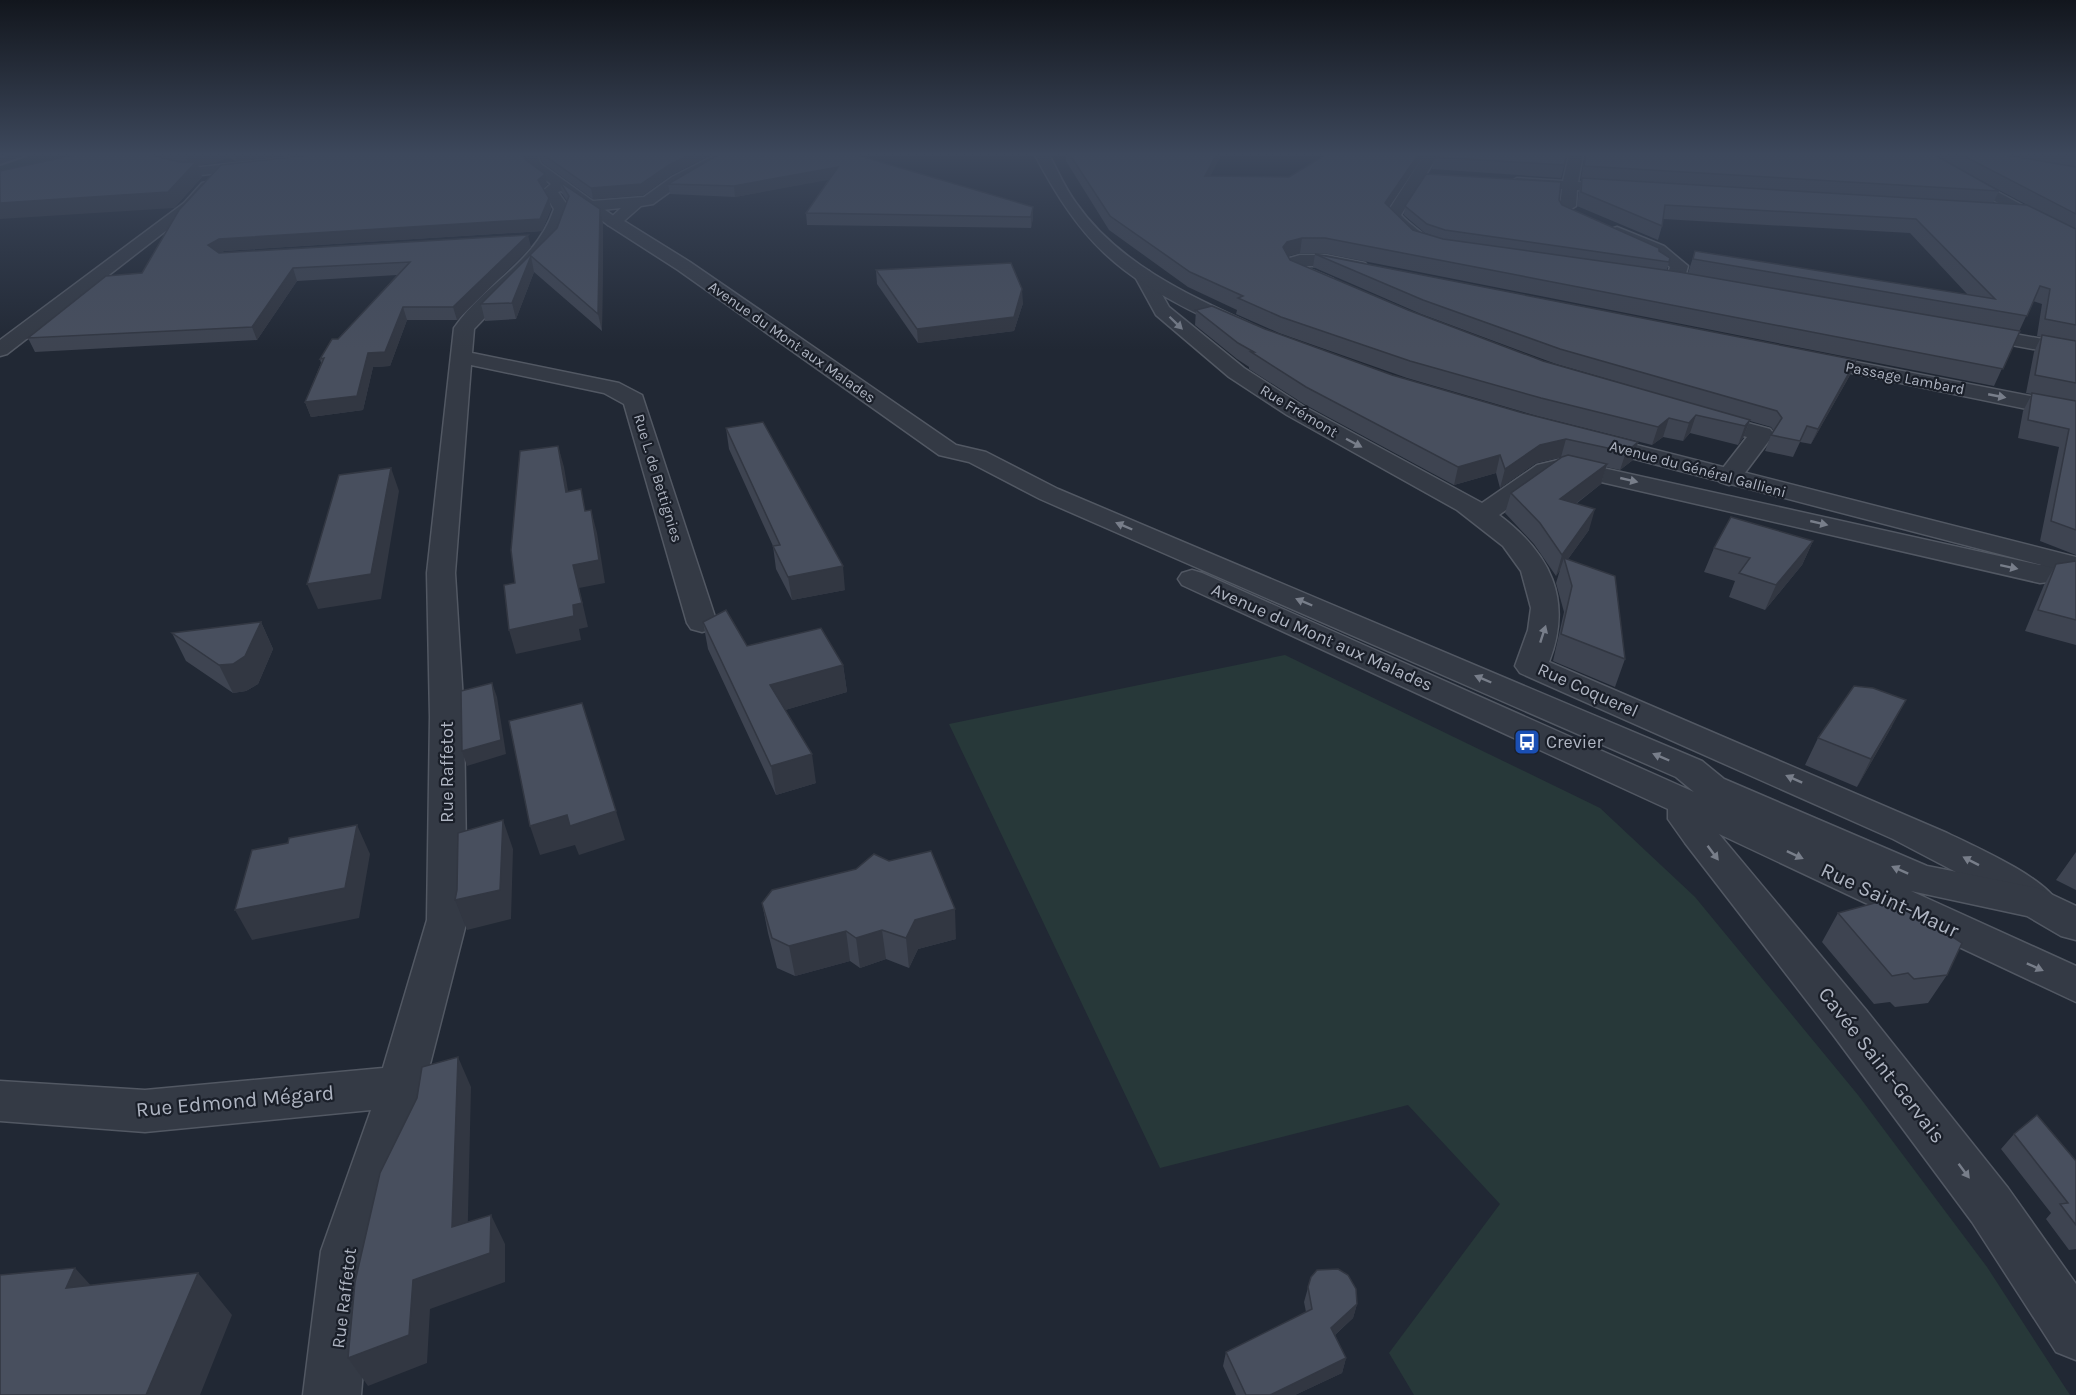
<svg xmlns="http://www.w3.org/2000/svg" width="2076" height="1395" viewBox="0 0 2076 1395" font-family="Karla,sans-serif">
<rect width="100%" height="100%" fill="#212834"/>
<g fill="#273839">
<polygon points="0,155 125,155 0,176"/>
<polygon points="1285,655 1600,808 1695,897 1858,1095 1987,1267 2070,1395 1414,1395 1389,1353 1500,1204 1408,1105 1160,1168 949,724"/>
</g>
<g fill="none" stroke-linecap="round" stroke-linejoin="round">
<g stroke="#525863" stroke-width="4">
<polygon id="service" points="11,155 26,155 0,164 0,158"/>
</g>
<g stroke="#525863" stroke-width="3">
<g id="minor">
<polygon points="311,155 355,155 348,159 201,175 176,175 150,163 157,159 178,167 201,167"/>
<path d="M 523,155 L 537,155 L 541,164 L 622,222 L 614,227 L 608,225 L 561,191 L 558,192 L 570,209 L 564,228 L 552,248 L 474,329 L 472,353 L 619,383 L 642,395 L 717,623 L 713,629 L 702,632 L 691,629 L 687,623 L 624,404 L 604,393 L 471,365 L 455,573 L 464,717 L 467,920 L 417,1115 L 373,1251 L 361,1395 L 303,1395 L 321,1251 L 371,1110 L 145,1132 L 0,1121 L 0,1081 L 145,1090 L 383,1068 L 427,920 L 430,717 L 427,573 L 454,328 C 486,282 535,264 554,209 L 543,191 L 551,184 L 530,169 Z"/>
<path d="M 1424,155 L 1438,155 L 1401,215 C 1410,225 1426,235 1432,242 L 1424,247 L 1406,240 L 1385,216 Z"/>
<polygon points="1569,155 1583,155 1578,182 1624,185 1631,189 1624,193 1577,190 1576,206 1568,211 1560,206 1562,189 1517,186 1510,182 1517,178 1563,181"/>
<polygon points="1912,155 1929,155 2076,234 2076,246"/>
<polygon points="207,182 214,186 194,209 7,354 0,356 0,340 184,203 202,183"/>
<polygon points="1617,227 1664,246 1688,266 1685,277 1716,283 1719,287 1710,293 1669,284 1666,280 1670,267 1652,253 1611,235 1609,232 1611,229"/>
<polygon points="1300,255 1325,255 1365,263 1368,267 1359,272 1325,266 1302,266 1333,279 1336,283 1327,288 1289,273 1283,263 1286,259"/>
<path d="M 1143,270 L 1149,271 L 1169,307 L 1244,368 L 1303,406 L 1482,503 L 1537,465 L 1562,459 L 2040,565 L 2076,561 L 2076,579 L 2040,583 L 1562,473 L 1555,475 L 1499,515 C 1551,554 1573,600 1549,662 L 1947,833 C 1976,847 2044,877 2058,903 L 2052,913 L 2038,918 L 2024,913 L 1973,881 L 1893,839 L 1520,673 L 1515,666 L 1528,630 L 1531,608 L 1521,571 L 1503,546 L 1457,510 L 1287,415 L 1229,377 L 1156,315 L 1134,275 Z"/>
<polygon points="1970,326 2076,345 2076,357 1963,336 1960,332 1963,328"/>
<polygon points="1810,353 2076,405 2076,419 1803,363 1800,359 1803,355"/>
<polygon points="1703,411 1770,429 1774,434 1738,482 1729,485 1720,482 1716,477 1747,437 1695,423 1691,418 1695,413"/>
</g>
</g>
<g stroke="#525863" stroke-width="3">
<g id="tertiary">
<polygon points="715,155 732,155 682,183 653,204 641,206 624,221 690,262 956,445 986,452 1058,489 1702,761 1724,779 1927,866 2038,888 2076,906 2076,940 2061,936 2027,916 1911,891 2076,966 2076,1002 1719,834 1866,1010 2008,1188 2076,1284 2076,1360 2056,1352 1972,1222 1834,1036 1685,843 1668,819 1668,809 1182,585 1178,579 1182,573 1192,570 1202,573 1694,792 1676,777 1040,499 969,462 939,455 678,270 608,225 606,222 621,208 593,211 585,206 593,201 644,197 672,177"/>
<path d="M 1035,155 L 1049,155 C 1058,171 1065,188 1076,203 C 1118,263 1186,294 1251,324 L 1254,328 L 1251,332 C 1235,336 1218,323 1204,317 C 1116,274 1081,242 1035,155 Z"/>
<polygon points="1593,434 2076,557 2076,574 1585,446 1581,441 1585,436"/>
</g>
</g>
<use href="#service" fill="#343a45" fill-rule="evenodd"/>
<use href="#minor" fill="#343a45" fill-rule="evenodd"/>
<use href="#tertiary" fill="#343a45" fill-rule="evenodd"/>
</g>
<g fill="#3e4451" fill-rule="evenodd">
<polygon points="156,155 291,155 236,161 228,157 215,163 198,165 202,177 174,208 169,159"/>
<polygon points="539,155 710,155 671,175 643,195 593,199 543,163"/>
<polygon points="718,155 1033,207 1033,218 1031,228 807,225 806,213 829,179 735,197 670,194 668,184"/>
<path d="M 1066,155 L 1221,155 L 1210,176 L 1289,177 L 1424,155 L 1389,207 L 1413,230 L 1441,238 L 1425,233 L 1404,215 L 1405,206 L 1559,200 L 1562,205 L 1659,251 L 1670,258 L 1667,270 L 1688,273 L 1695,251 L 1968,295 L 1910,233 L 1663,219 L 1662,226 L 1658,240 L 1577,206 L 1579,191 L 1582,179 L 1581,179 L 1585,155 L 2076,155 L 2076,555 L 2040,541 L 2059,447 L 2018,438 L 2023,411 L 2032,394 L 2026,393 L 2034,352 L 2041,337 L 2037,336 L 2042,304 L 2033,301 L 1994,386 L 1323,253 L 1300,253 L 1288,256 L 1290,260 L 1408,310 L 1543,361 L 1639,388 L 1556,364 L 1421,314 L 1313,267 L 1315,254 L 1850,375 L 1811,444 L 1800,442 L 1793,457 L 1765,451 L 1771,435 L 1774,431 L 1771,427 L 1750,421 L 1743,438 L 1738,445 L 1690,433 L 1683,441 L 1663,437 L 1652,445 L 1537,416 L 1407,378 L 1279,333 L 1236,314 L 1237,310 L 1188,287 L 1109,230 L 1066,161 ZM 1965,172 L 2035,209 L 1993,203 L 1999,191 Z"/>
<polygon points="1432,155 1567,155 1561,178 1432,169 1435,156"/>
<polygon points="526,160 547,184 543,188 549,198 551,209 542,231 224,251 220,253 531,247 457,320 407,320 390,366 373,367 363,410 311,417 305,402 321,363 320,359 397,275 297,281 257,340 35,352 28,338 142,273"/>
<polygon points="560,182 603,224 602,331 534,272 516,319 485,321 481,304 557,228 567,201 563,195"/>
<polygon points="876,270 1023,303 1014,331 918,343 877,284"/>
<polygon points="1196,310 1265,329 1392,375 1523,413 1638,442 1633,460 1620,470 1606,467 1601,484 1576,504 1589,530 1568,559 1625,659 1615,687 1553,661 1564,612 1556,583 1560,570 1556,576 1534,544 1505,513 1511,493 1562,457 1536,463 1500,488 1496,473 1454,485 1304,404 1249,369 1249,367 1237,359 1195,325"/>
<polygon points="726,428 845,590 792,600 776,569 773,546 729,449"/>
<polygon points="1813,541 1802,565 1765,610 1729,597 1735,581 1704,572 1714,548"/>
<polygon points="2076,561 2076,645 2025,631 2044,585 2056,564"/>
<polygon points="261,622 273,649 258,684 246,691 233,693 186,661 172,633"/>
<polygon points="703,622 747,646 843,665 847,692 785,710 816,783 776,795 708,649"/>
<polygon points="1892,726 1857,787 1805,765 1818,738"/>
<polygon points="2076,852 2076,890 2056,880"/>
<polygon points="762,903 956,939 918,949 909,968 886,959 860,968 850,961 795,976 777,968 768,933"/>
<polygon points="1838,913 1947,975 1928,1003 1895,1007 1890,1002 1874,1004 1822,942"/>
<polygon points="2014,1134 2076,1161 2076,1249 2069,1250 2046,1219 2051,1213 2001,1149"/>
<polygon points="1311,1277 1357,1304 1353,1318 1335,1335 1346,1358 1342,1373 1295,1395 1236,1395 1223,1366 1226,1352 1306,1312 1304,1302"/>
</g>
<g fill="#323742">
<polygon points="185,155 227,155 228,157 215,163 198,165 202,177 174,208 0,219 0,203 189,166"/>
<polygon points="234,155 291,155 236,161"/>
<polygon points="689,155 710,155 671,175 643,195 593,199 591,188"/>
<polygon points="1216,155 1221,155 1204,189 1205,176"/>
<polygon points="1418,155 1424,155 1383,216 1385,203"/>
<polygon points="838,167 839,178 735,197 734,186"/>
<polygon points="545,174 547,184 541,191 538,180"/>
<polygon points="549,198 551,209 542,231 224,251 213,257 208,245 219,239"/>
<polygon points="1033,207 1033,218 1031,228 1031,217"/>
<polygon points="600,209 603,224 602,331 598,314"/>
<polygon points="528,235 531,247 457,320 453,307"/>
<polygon points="1302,238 1300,253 1285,257 1283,247 1287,242"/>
<polygon points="531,256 534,272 516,319 512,303"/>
<polygon points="293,268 297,281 257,340 252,327"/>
<polygon points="1022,289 1023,303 1014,331 918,343 917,329"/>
<polygon points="403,307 407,320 390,366 373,367 363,410 311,417 305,402 368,353"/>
<polygon points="1856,360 1850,375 1811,444 1818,429"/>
<polygon points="1696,415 1690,433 1683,441 1689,423"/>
<polygon points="1669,418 1663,437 1652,445 1658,427"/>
<polygon points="1750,420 1743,438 1738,445 1745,426"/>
<polygon points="1566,439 1561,457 1536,463 1500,488 1505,469 1540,445"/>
<polygon points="1638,442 1633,460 1620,470 1626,452"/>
<polygon points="558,446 564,467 572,514 566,492"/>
<polygon points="1500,455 1496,473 1454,485 1458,467"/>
<polygon points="1607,464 1601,484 1554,520 1560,499"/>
<polygon points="391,468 399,491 381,599 318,609 307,584"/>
<polygon points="1595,509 1589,530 1565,563 1564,558 1560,570 1556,576 1562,555"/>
<polygon points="591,510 597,533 605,583 579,588 588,627 579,629 581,640 516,654 509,630 573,605 573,565"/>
<polygon points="1813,541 1802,565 1765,610 1776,585"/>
<polygon points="843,566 845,590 792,600 788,577"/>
<polygon points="261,622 273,649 258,684 246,691 233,693 219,665"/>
<polygon points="843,665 847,692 775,713 770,685"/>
<polygon points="492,683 497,697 506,754 467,766 462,751"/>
<polygon points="1906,700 1892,726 1857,787 1871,759"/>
<polygon points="812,754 816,783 776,795 771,766"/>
<polygon points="616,811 625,840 579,855 575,845 540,855 530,826 567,815"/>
<polygon points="503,820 513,849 511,919 467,930 455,900"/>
<polygon points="357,825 370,854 359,918 252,940 235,910"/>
<polygon points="955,909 956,939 918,949 909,968 906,938 915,920"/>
<polygon points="882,930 886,959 860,968 856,938"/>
<polygon points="846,931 850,961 795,976 789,946"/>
<polygon points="458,1057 471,1087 467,1257 452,1227"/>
<polygon points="491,1215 505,1244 505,1282 430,1309 427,1363 368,1386 348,1358 413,1280"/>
<polygon points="75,1268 113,1310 66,1288"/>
<polygon points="198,1273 232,1315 200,1395 146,1395"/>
<polygon points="1357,1304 1353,1318 1327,1342 1331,1328"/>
<polygon points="1346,1358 1342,1373 1295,1395 1270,1395"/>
</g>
<g fill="#484f5e" stroke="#323742" stroke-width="1.5">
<polygon points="74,155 150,155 180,162 196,162 168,192 0,203 0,171"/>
<polygon points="311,155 523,155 526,160 545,174 538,180 549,198 540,219 219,239 208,245 219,253 528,235 453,307 403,307 385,352 368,353 357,396 305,402 324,358 320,359 332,339 338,339 410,262 293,268 252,327 28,338 106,276 142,273 179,210 221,165"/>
<polygon points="544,155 689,155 669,165 641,184 591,188"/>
<polygon points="718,155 857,155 1033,207 1031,217 806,213 838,167 734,186 668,184"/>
<polygon points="1070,155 1216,155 1205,176 1289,177 1325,155 1418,155 1385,203 1413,230 1443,239 1679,272 2020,331 2003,369 1325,238 1302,238 1287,242 1283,247 1290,260 1408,310 1543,361 1750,420 1745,426 1696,415 1689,423 1669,418 1658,427 1541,398 1410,361 1281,317 1238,298 1243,296 1190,272 1110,216"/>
<polygon points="1435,155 1567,155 1564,165 1434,157"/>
<polygon points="1586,155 1935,155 1999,191 1584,166"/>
<polygon points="1962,155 2006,155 2076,167 2076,214"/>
<polygon points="1426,174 1561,182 1559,200 1562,205 1659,248 1659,251 1670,258 1669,262 1445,230 1427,224 1405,206"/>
<polygon points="1582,178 2027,205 2076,229 2076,325 2045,319 2050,289 2040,286 2027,316 1693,259 1695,251 1995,299 1916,219 1665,205 1662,226 1581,192"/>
<polygon points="560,182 600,209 598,314 531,256 512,303 481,304 557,228 569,196"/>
<polygon points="1315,254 1856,360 1818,429 1807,426 1800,441 1771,435 1782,418 1777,411 1560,349 1423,300"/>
<polygon points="1011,263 1022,289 1014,317 917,329 876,270"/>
<polygon points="1212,306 1265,329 1392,375 1523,413 1638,442 1626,452 1566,439 1540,445 1505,469 1500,455 1458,467 1306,387 1251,352 1254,352 1238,343 1196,310"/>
<polygon points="2042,335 2076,341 2076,383 2035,375"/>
<polygon points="2032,393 2076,401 2076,530 2051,521 2069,429 2028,420"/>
<polygon points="763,422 843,566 788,577 773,546 780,545 726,428"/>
<polygon points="558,446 566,492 581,489 585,511 591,510 599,560 573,565 582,603 573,605 574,616 509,630 504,585 515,583 511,550 520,451"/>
<polygon points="1568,455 1607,464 1560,499 1595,509 1562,555 1540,523 1511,493 1562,457"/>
<polygon points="391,468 371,574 307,584 339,475"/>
<polygon points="1731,517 1813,541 1776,585 1739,573 1750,558 1714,548"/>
<polygon points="1564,558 1615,576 1625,659 1561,634 1572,586"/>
<polygon points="2076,561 2076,620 2038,610 2056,564"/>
<polygon points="726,610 747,646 821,628 843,665 770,685 812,754 771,766 703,622"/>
<polygon points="261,622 245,656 233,664 219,665 172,633"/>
<polygon points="492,683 501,740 462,751 461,691"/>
<polygon points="1854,686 1873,688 1906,700 1871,759 1818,738"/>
<polygon points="582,703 616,811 570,826 567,815 530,826 509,721"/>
<polygon points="503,820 500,890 455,900 457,890 458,833"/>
<polygon points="357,825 345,888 235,910 252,850 288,843 289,838"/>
<polygon points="931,851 955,909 915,920 906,938 882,930 856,938 846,931 789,946 772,938 762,903 772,890 856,869 874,854 889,861"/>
<polygon points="1893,898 1962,943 1947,975 1914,979 1908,973 1892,976 1838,913"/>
<polygon points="458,1057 452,1227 491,1215 490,1253 413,1280 409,1335 348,1358 355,1282 380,1173 417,1098 422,1067"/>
<polygon points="2037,1115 2076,1161 2076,1225 2060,1204 2068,1203 2014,1134"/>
<polygon points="75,1268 66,1288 198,1273 146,1395 0,1395 0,1275"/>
<polygon points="1338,1269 1348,1275 1356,1289 1357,1304 1331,1328 1346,1358 1270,1395 1246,1395 1226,1352 1312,1309 1308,1287 1311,1277 1317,1270"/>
</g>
<defs><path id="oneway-solid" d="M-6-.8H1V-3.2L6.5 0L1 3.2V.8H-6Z" transform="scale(1.5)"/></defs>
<g fill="#787e8a">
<use href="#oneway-solid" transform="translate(1176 323) rotate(44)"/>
<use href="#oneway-solid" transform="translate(1997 396) rotate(11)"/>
<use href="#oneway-solid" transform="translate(1354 443) rotate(28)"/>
<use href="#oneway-solid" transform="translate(1629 480) rotate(13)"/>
<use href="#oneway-solid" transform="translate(1819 523) rotate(13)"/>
<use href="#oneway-solid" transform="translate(1124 526) rotate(-157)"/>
<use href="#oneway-solid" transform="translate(2009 567) rotate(12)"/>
<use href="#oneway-solid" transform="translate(1304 602) rotate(-157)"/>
<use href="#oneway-solid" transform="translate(1543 634) rotate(-72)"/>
<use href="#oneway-solid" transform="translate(1483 679) rotate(-157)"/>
<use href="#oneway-solid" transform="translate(1661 757) rotate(-157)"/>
<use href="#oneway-solid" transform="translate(1794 779) rotate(-156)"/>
<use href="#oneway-solid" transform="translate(1713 853) rotate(53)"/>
<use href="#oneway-solid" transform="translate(1795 855) rotate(25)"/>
<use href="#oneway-solid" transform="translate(1971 861) rotate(-153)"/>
<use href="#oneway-solid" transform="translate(1900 870) rotate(-156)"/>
<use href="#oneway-solid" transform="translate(2035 967) rotate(24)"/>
<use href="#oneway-solid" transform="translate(1964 1171) rotate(53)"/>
</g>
<linearGradient id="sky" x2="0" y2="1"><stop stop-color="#12161d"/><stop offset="0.44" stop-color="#3d485c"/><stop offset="1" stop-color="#3d485c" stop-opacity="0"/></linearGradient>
<rect width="2076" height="350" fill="url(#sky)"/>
<defs>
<g id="bus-square" transform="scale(1.35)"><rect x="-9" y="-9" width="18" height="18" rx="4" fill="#1a4fb4" stroke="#1a1f29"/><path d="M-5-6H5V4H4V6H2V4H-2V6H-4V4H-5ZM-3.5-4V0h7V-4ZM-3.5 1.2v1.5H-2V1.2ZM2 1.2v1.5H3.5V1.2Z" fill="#fff"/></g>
</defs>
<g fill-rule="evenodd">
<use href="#bus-square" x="1527" y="742"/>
</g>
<g text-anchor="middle" stroke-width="4.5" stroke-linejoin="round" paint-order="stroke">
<g font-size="15" fill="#afb5c2" stroke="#1a1f29">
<text transform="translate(792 342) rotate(35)" y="5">Avenue du Mont aux Malades</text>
<text transform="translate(1905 378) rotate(11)" y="5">Passage Lambard</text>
<text transform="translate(1299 411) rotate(31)" y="5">Rue Frémont</text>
<text transform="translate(1698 469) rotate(15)" y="5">Avenue du Général Gallieni</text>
<text transform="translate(658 478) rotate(73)" y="5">Rue L. de Bettignies</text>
</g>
<g font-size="18" fill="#afb5c2" stroke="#1a1f29">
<text transform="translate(1322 637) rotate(24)" y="6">Avenue du Mont aux Malades</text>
<text transform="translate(1588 690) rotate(24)" y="6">Rue Coquerel</text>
<text transform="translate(447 772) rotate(-90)" y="6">Rue Raffetot</text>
<text transform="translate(344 1298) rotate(-83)" y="6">Rue Raffetot</text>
</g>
<g font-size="18" fill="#afb5c2" stroke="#1a1f29" text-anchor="start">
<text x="1546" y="748">Crevier</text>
</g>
<g font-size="21" fill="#afb5c2" stroke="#1a1f29">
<text transform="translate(1890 900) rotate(25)" y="7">Rue Saint-Maur</text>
<text transform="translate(1882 1065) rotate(52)" y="7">Cavée Saint-Gervais</text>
<text transform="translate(235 1101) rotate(-5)" y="7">Rue Edmond Mégard</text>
</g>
</g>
</svg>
